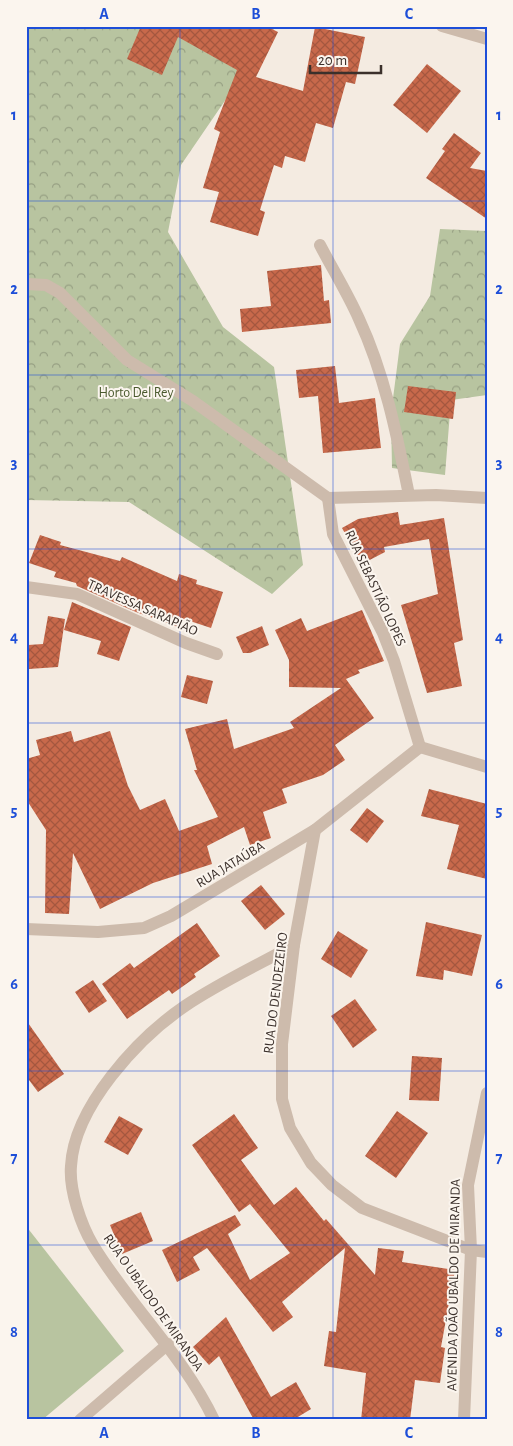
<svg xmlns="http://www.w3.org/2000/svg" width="513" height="1446" viewBox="0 0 513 1446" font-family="'Alegreya Sans',sans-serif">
<defs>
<pattern id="forest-crowns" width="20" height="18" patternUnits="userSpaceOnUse" patternTransform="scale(1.25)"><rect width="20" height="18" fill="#b8c4a0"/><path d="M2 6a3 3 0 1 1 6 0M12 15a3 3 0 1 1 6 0" fill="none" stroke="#97a083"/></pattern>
<pattern id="building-cross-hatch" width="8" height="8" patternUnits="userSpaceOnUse" patternTransform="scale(1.25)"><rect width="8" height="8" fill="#c8694b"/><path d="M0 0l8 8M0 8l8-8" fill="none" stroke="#a4573f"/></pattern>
</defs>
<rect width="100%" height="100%" fill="#f4ebe1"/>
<polygon fill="#b8c4a0" points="26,1226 124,1351 42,1420 26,1420"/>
<g fill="url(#forest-crowns)">
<polygon points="26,26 276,26 181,165 168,232 223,327 274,367 303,565 272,594 129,502 26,500"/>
<polygon points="440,229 487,231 487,395 451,400 445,475 392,468 391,414 400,344 430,296"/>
</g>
<g fill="url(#building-cross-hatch)">
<polygon points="141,26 266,26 278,32 256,77 303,91 315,27 365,37 355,84 346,82 333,128 316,123 305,162 285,156 282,168 274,165 260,210 265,212 258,236 210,222 219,192 203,188 220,132 214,129 237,70 178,37 162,75 127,59"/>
<polygon points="427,64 461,91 427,133 393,105"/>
<polygon points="454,133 481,153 470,168 487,171 487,219 426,178 445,151 442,149"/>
<polygon points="321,265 324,301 329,300 331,323 242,332 240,309 271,306 267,271"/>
<polygon points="335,366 339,403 375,398 381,448 323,453 318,396 299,398 296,370"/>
<polygon points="408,386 456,392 453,419 404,412"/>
<polygon points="398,512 400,525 444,518 463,640 454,643 462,686 427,693 401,605 438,594 429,539 384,547 385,552 362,564 342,528 358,519"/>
<polygon points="40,535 61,542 60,545 120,561 122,557 177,581 179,574 197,580 196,584 223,592 211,628 184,619 181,628 136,612 77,586 76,583 54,577 56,572 29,563"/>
<polygon points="72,602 131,627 119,661 97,654 101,641 64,630"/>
<polygon points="362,610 384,661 358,670 360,673 346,679 374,718 335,745 345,760 323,775 282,789 287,803 263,812 271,838 250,845 244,827 207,846 212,864 153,883 100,909 73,853 69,914 45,913 46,830 26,799 26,759 40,755 36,740 71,731 74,742 110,731 128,786 140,810 165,799 179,831 218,817 194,770 197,770 185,729 227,719 234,749 294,728 290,722 341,688 289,687 289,660 275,630 301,618 307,631"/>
<polygon points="48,616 65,619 58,667 29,669 28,645 43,644"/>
<polygon points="262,626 269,645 250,653 243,653 236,637"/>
<polygon points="187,675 213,681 207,704 181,697"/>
<polygon points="429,789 487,804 487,879 447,869 459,825 421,816"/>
<polygon points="367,808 384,821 367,843 350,830"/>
<polygon points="261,885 285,914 265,930 241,901"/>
<polygon points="426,922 482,935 472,976 444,970 443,980 416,976"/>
<polygon points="197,923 220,956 194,974 196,977 172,994 169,990 127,1019 102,984 130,963 134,968"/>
<polygon points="338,931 368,950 351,978 321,959"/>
<polygon points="93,980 107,1001 89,1013 75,992"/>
<polygon points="355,999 377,1030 353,1048 331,1016"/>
<polygon points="26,1020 64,1074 38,1092 26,1076"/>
<polygon points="412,1056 442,1058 439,1101 409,1100"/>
<polygon points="397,1111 428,1133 396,1178 365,1156"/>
<polygon points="234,1114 258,1148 241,1160 274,1205 296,1187 324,1221 326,1219 375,1275 378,1248 404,1251 402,1262 455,1270 441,1347 445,1348 440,1383 415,1380 410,1420 361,1420 366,1373 324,1366 329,1331 336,1332 345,1248 282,1302 293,1317 273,1332 207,1248 193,1257 200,1270 177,1282 162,1250 235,1215 241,1225 228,1234 250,1280 290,1253 250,1204 239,1212 192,1145"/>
<polygon points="119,1116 143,1129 128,1155 104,1142"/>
<polygon points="141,1212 153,1241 122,1254 110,1225"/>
<polygon points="226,1317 271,1397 296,1382 311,1409 293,1420 254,1420 219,1356 209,1365 193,1347"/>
</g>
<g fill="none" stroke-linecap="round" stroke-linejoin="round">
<g stroke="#cdbbac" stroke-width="12">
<polyline points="442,26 487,39"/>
<path d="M 320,245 C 333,270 348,294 359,319 C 385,375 397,436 409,495"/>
<polyline points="26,284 46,285 60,293 127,360 193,401 328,498"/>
<polyline points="328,498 333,534 383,633 394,661 420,747"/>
<polyline points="328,498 436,495 487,498"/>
<polyline points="26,587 77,594 186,643 217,654"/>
<polyline points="420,747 487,767"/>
<polyline points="315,830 294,945 282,1044 282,1099 290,1128 311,1163 332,1185 362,1208 471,1250 487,1252"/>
<polyline points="26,929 98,932 144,928 171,916 315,830 420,747"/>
<polyline points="80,1420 168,1344"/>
<path d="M 214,1420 C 183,1355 130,1306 93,1245 C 81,1225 69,1190 71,1166 C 74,1107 138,1038 185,1006 C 219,983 258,965 294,945"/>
<polyline points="464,1420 471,1250 468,1185 487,1093"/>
</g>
</g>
<path fill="none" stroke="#1d4ed8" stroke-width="1" stroke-opacity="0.55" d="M 180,26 L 180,1420M 333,26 L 333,1420M 26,201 L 487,201M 26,375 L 487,375M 26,549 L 487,549M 26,723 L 487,723M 26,897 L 487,897M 26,1071 L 487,1071M 26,1245 L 487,1245"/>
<g text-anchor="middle" stroke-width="4" stroke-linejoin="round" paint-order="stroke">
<g font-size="14" fill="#4a5a2e" stroke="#fbf5ee">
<text x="136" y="397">Horto Del Rey</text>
</g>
<g font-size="14" fill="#3b302b" stroke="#fbf5ee">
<text transform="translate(376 588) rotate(65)" y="5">RUA SEBASTIÃO LOPES</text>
<text transform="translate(143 607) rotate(24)" y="5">TRAVESSA SARAPIÃO</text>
<text transform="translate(230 864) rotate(-31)" y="5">RUA JATAÚBA</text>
<text transform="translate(275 993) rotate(-83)" y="5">RUA DO DENDEZEIRO</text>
<text transform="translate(453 1285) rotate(-89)" y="5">AVENIDA JOÃO UBALDO DE MIRANDA</text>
<text transform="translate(154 1302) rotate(55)" y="5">RUA O UBALDO DE MIRANDA</text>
</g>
</g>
<rect width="513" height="1446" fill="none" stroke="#fbf5ee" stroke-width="55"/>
<path d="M310 65v8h71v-8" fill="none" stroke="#3b302b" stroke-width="2.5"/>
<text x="318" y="65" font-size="15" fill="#3b302b" stroke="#fbf5ee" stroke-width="4" paint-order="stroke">20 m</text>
<rect x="28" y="28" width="458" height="1390" fill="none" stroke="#1d4ed8" stroke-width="2"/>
<g font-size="16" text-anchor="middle" font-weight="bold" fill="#1d4ed8">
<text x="104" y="19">A</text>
<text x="256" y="19">B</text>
<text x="409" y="19">C</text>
<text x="14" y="120">1</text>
<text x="499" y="120">1</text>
<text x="14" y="294">2</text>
<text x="499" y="294">2</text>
<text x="14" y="468">3</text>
<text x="499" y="468">3</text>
<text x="14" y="642">4</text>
<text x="499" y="642">4</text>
<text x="14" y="816">5</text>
<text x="499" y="816">5</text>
<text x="14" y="989">6</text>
<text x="499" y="989">6</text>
<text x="14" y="1163">7</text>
<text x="499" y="1163">7</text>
<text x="14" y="1337">8</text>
<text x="499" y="1337">8</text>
<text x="104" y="1438">A</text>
<text x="256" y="1438">B</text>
<text x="409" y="1438">C</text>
</g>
</svg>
